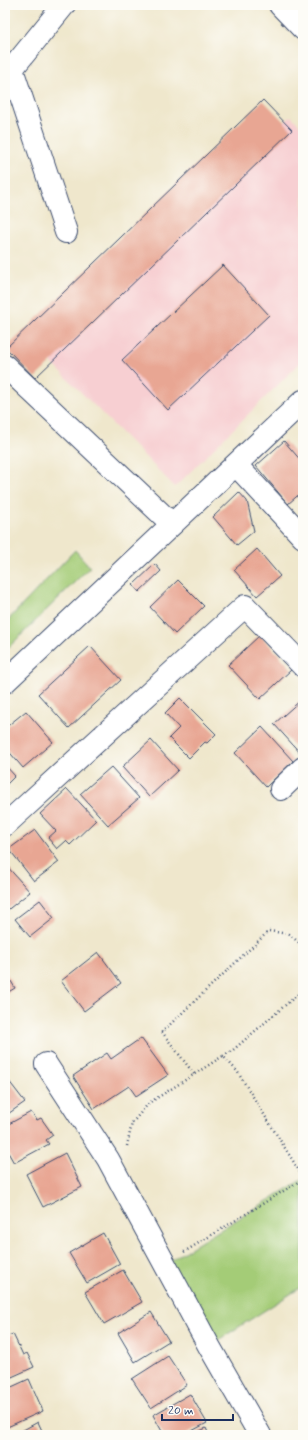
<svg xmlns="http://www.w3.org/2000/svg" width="308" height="1440" viewBox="0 0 308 1440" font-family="Mynerve,sans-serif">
<rect width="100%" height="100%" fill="#fdfcf7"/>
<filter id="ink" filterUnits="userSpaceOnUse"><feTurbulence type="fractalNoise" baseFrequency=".025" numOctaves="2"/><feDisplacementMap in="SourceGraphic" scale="8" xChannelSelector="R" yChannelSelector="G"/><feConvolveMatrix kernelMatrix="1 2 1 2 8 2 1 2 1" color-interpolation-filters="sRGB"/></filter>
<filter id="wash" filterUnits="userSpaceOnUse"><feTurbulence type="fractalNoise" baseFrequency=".012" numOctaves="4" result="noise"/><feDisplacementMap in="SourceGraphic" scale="16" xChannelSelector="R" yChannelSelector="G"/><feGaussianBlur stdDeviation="0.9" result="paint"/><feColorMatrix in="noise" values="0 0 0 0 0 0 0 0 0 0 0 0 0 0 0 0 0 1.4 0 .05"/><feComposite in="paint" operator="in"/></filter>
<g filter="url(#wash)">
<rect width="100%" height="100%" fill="#efe7cc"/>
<polygon fill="#f7cfd2" points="291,116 303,129 303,360 175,487 47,358"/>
<g fill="#a4cc77" stroke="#607e6a">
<polygon points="75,550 90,567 5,651 5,623"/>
<polygon points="303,1179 303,1286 209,1346 166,1263"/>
</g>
<g id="blocks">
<g fill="#e8a693">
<polygon points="263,100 292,130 35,378 6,348"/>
<polygon points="223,265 269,315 168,410 122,360"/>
<polygon points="284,441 303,463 303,491 288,504 256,466"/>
<polygon points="239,492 247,501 254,531 237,545 213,517"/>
<polygon points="257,549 280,576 257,596 234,570"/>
<polygon points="155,564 161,571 139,592 133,585"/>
<polygon points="178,580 204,606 175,634 150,607"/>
<polygon points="260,635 292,669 260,699 228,665"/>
<polygon points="90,646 121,680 69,728 38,694"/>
<polygon points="180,698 216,734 207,743 205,742 189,758 169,738 179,728 165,713"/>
<polygon points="302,699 303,700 303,756 274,724"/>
<polygon points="26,711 53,742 23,768 5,747 5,728"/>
<polygon points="262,727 293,761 266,787 235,753"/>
<polygon points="151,740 178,770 149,797 122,767"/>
<polygon points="5,765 15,776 5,786"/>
<polygon points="111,767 139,798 108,825 80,794"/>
<polygon points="67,789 96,820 70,845 66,841 57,849 48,838 56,831 40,814"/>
<polygon points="35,830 59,862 34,881 9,849"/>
<polygon points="5,864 30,892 5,912"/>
<polygon points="40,900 54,918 30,937 15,919"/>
<polygon points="98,952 121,983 84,1011 61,981"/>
<polygon points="5,971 15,988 5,994"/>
<polygon points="141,1038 168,1075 136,1096 129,1086 94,1109 73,1076 107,1053 111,1059"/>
<polygon points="5,1076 25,1102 5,1116"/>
<polygon points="31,1112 37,1120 41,1118 53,1135 46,1140 49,1144 14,1163 5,1147 5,1126"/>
<polygon points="65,1153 82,1187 43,1207 26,1174"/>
<polygon points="103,1233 120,1264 87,1283 69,1253"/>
<polygon points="123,1270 142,1302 104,1324 85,1292"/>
<polygon points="151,1312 169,1341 135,1362 118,1333"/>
<polygon points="13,1334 23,1355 27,1353 34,1367 5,1380 5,1337"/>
<polygon points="168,1356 187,1385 151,1408 132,1379"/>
<polygon points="29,1379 43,1411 5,1428 5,1390"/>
<polygon points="190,1394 207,1423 184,1435 164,1435 153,1415"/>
<polygon points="38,1422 44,1435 14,1435"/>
<polygon points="206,1428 209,1435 192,1435"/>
</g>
</g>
</g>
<g filter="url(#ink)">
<use href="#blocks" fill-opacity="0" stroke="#3b4b6e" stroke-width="1"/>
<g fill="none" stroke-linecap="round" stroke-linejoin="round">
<g stroke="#3b4b6e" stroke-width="24">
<g id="minor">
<polyline points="64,5 12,69 66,232"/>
<polyline points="280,5 303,29"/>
<polyline points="5,366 172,524"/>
<polyline points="236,465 303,537"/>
<polyline points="5,682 303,401"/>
<polyline points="281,789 303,768"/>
<polyline points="5,825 245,606 303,666"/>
<polyline points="46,1064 108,1159 209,1346 260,1435"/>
</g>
</g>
<g stroke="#3b4b6e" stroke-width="2.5" stroke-dasharray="1 3" stroke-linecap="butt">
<polyline points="223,1056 233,1050 303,990"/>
<polyline points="194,1074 162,1032 269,931 289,934 303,946"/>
<polyline points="127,1146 132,1123 149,1103 223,1056 237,1071 303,1177"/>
<polyline points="184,1252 303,1179"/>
<polyline points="299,1435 303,1429"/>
</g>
<use href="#minor" stroke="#fff" stroke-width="22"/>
</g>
</g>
<rect width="308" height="1440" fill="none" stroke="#fdfcf7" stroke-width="20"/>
<path d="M162 1414v6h71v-6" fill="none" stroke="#1b2f5e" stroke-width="2"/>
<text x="168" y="1414" font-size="12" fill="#1b2f5e" stroke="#fdfcf7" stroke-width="3" paint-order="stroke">20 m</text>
</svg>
